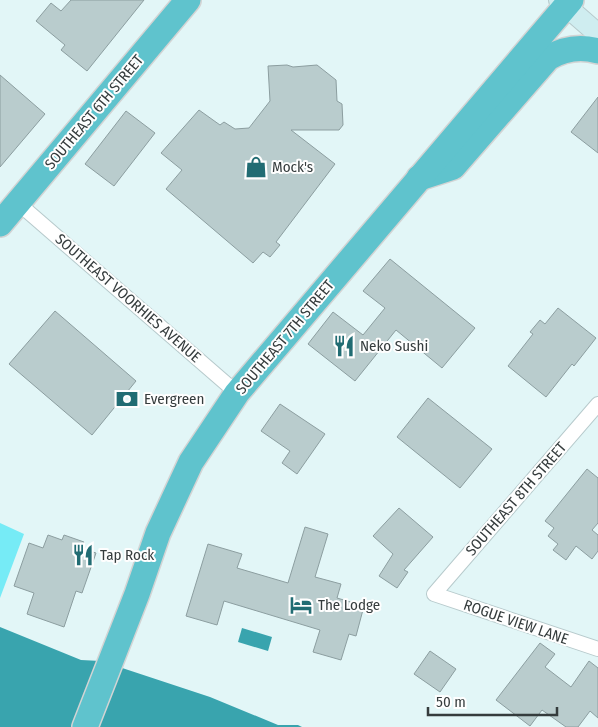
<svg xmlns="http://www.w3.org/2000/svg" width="598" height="727" viewBox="0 0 598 727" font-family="'Fira Sans Condensed',sans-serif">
<rect width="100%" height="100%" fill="#e2f6f7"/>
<polygon fill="#76ebf6" points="0,523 24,534 0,598"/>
<g fill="#39a4ae">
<polygon points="0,627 81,660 101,661 210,697 278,725 298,725 302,727 0,727"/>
<polygon points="242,628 272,637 268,651 238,642"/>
</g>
<g fill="#b9cccd" stroke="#8c9ea0">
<polygon points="71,0 144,0 87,71 61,50 65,45 36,21 51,3 61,11"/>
<polygon points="287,65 293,67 317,65 336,80 337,101 342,104 343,125 339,130 291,130 335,164 276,242 280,245 270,257 263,252 253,263 166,189 182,170 161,153 199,110 220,125 224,122 235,129 249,128 270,101 268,66"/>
<polygon points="0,75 45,114 0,167"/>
<polygon points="598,97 598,153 571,132"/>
<polygon points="126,111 155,133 114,186 85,164"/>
<polygon points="390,259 475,328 442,368 396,330 355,381 308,344 333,312 363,335 385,308 363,291"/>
<polygon points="558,308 596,338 574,366 572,364 546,397 508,366 533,334 530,332 540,320 545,324"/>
<polygon points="55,311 136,381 92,435 9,364"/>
<polygon points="428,398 492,449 460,488 397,437"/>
<polygon points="280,404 325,434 297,474 282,463 290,451 261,431"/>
<polygon points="587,469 598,478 598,523 592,530 598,535 598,551 592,559 576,546 566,560 553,550 558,544 548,536 554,528 545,521"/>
<polygon points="399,508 433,537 404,570 408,572 397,588 379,576 393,554 373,536"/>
<polygon points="305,527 328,534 315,577 341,584 337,598 364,606 356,636 349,634 341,660 313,652 320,630 224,601 217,625 186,616 208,544 242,554 237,568 288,583"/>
<polygon points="48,535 62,540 64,535 84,542 81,548 96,553 82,593 76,591 64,627 27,614 34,593 14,586 29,543 43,548"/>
<polygon points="540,643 555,654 545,667 571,687 589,661 598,668 598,718 590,711 578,727 566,727 542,710 530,726 496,700"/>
<polygon points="430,651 456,669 440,692 414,674"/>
</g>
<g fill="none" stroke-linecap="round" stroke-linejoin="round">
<g stroke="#b7cacc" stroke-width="16">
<g id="street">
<polyline points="18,203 237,393"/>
<polyline points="598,404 434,594 598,649"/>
</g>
</g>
<g stroke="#b7cacc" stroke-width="22">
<polyline id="secondary" points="559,0 598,34"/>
</g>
<g stroke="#d3d4d4" stroke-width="28">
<g id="highway">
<path d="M 419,178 L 453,167 L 548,58 C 563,49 580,46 598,51"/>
<polyline points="0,224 188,0"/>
<polyline points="85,727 137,594 158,533 191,462 237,393 571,0"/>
</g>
</g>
<use href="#street" stroke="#fff" stroke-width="14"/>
<use href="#secondary" stroke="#cfedf0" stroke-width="20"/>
<use href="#highway" stroke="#5fc3cd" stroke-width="25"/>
</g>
<defs>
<g id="shop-bare" transform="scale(1.725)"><path d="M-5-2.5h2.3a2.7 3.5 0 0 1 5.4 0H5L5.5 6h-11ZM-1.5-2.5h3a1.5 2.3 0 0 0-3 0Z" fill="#216c73" stroke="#fefefe" stroke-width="2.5" paint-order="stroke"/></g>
<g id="restaurant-bare" transform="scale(1.725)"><path d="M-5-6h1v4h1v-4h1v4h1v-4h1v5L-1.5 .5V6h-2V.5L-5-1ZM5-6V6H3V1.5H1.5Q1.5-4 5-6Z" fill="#216c73" stroke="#fefefe" stroke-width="2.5" paint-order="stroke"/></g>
<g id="bank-bare" transform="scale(1.725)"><path d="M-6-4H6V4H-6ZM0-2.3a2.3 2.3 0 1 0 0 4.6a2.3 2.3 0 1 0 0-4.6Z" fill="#216c73" stroke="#fefefe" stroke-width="2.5" paint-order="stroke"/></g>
<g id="hotel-bare" transform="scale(1.725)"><path d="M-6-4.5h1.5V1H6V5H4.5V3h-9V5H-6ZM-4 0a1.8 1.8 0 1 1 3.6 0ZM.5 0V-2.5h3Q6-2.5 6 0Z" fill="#216c73" stroke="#fefefe" stroke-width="2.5" paint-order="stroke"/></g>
</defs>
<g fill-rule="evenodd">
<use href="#shop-bare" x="256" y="167"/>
<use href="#restaurant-bare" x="344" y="346"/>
<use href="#bank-bare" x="127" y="399"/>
<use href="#restaurant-bare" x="83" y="555"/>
<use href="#hotel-bare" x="301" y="605"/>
</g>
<g text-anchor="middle" stroke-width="4" stroke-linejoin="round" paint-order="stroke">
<g font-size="15" fill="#353c3d" stroke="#fefefe">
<text transform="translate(94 112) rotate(-50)" y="5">SOUTHEAST 6TH STREET</text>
<text transform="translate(128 298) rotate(41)" y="5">SOUTHEAST VOORHIES AVENUE</text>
<text transform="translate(285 337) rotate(-50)" y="5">SOUTHEAST 7TH STREET</text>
<text transform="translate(516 499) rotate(-49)" y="5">SOUTHEAST 8TH STREET</text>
<text transform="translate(516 622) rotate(19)" y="5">ROGUE VIEW LANE</text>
</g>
<g font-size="15" fill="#353c3d" stroke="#fefefe" text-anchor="start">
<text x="272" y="172">Mock's</text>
<text x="360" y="351">Neko Sushi</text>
<text x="144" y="404">Evergreen</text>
<text x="100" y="560">Tap Rock</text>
<text x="318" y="610">The Lodge</text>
</g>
</g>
<path d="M428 707v8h129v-8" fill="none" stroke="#353c3d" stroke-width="2.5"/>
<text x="436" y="707" font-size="15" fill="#353c3d" stroke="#fefefe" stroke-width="4" paint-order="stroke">50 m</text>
</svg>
